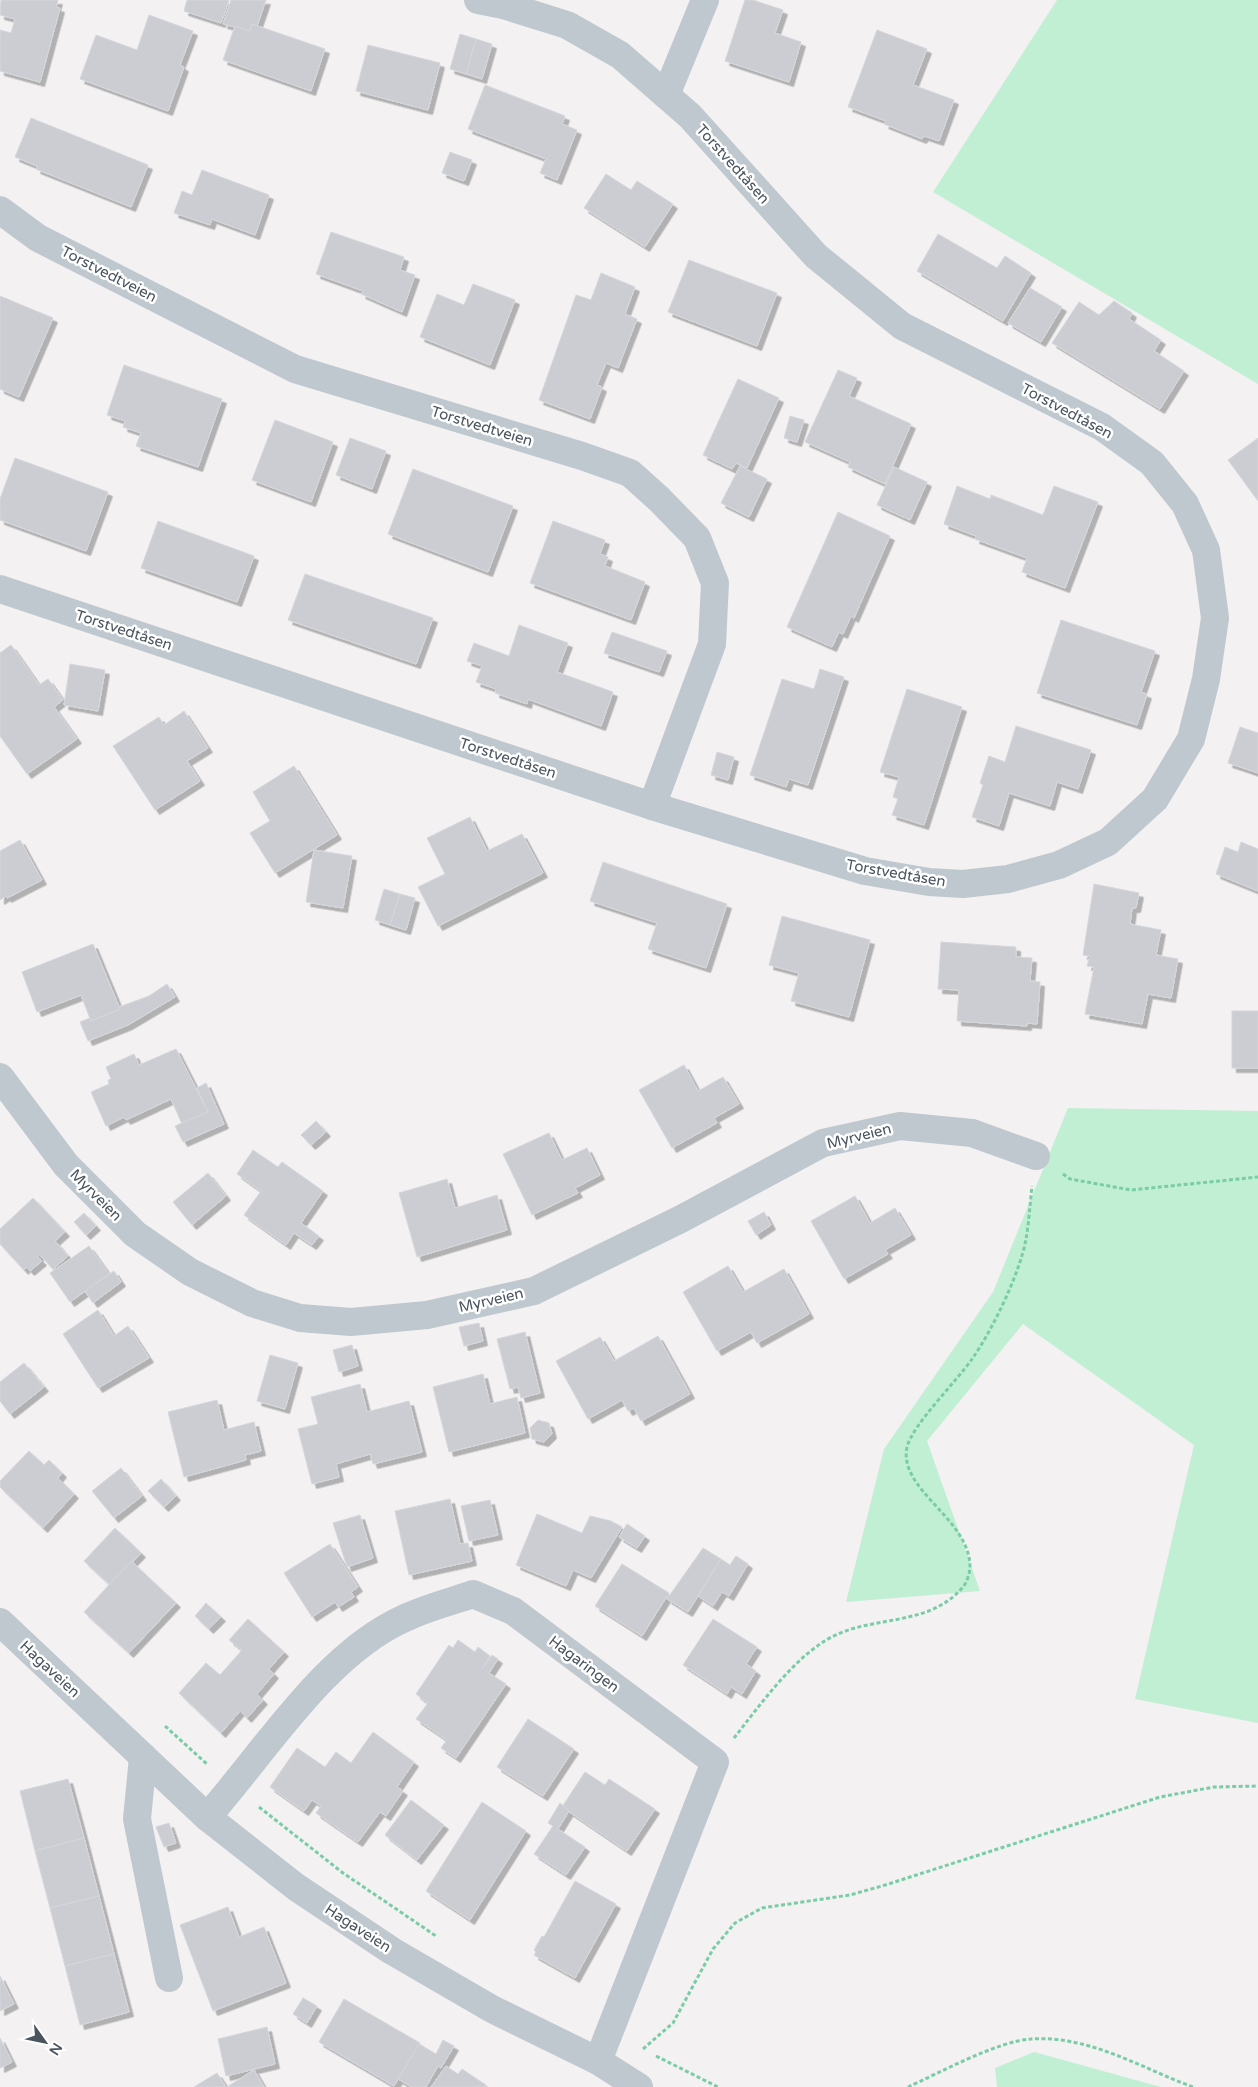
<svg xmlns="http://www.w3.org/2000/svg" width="1258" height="2087" viewBox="0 0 1258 2087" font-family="'Varela Round',sans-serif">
<defs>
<filter id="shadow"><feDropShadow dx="4.5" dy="4.5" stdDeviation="0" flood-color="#0004"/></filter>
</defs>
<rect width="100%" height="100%" fill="#f3f1f1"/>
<g fill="#c1efd4">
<polygon points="1057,0 1258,0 1258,384 933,192"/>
<polygon points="1068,1108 1258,1111 1258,1723 1135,1699 1194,1445 1023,1324 927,1441 980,1591 846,1602 884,1449 993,1292"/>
<polygon points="1034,2052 1161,2087 997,2087 995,2068"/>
</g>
<g fill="#cbcdd3" stroke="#d5d7dc" filter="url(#shadow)">
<polygon points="1,0 58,0 56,7 60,8 40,82 0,71 0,30 11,33 15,19 0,15"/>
<polygon points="187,0 229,0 221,23 184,11"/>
<polygon points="231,0 266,0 257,26 252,24 250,31 223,24"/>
<polygon points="745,0 753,0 783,10 775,33 801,42 789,82 725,61"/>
<polygon points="149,15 193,31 180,65 184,67 168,111 80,79 96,35 137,50"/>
<polygon points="252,24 325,49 311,91 223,60 235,26 250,31"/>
<polygon points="877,30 927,49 913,85 954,100 939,141 924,136 922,139 884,124 886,121 848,107"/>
<polygon points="460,34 476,39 466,74 450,69"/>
<polygon points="476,39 492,44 482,79 466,74"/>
<polygon points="368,45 440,63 428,110 356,91"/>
<polygon points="485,85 565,116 562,124 577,130 557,180 540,173 546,159 468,129"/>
<polygon points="31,118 148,165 131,207 36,169 37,166 15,157"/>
<polygon points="450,152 472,160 464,181 442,173"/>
<polygon points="202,170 269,195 255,235 212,219 210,225 174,213 182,191 192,195"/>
<polygon points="606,174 631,190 637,181 673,204 645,247 584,208"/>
<polygon points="331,232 404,257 400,270 415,275 402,312 361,294 363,291 316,274"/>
<polygon points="938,234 997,268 1005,256 1031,273 1003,321 917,271"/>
<polygon points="689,260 777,293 757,346 668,312"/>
<polygon points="601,273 635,287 625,314 637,319 618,368 606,363 597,385 602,387 590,419 539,400 576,295 591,300"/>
<polygon points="473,284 515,300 490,365 420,337 437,294 464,305"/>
<polygon points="1030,288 1062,307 1041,342 1008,323"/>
<polygon points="0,296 53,318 19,397 0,389"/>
<polygon points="1114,301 1132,313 1129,319 1161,340 1154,351 1184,371 1160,409 1052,343 1079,302 1099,315"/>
<polygon points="124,365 222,399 198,467 136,446 141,433 123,427 125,421 107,415"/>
<polygon points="838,370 857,378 849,396 911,424 885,484 848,467 850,462 805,442"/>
<polygon points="738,379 779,398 747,468 736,463 732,469 703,455"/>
<polygon points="790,416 804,420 797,442 784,438"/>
<polygon points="275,420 333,442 311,502 252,480"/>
<polygon points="350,438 386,451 372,489 336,475"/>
<polygon points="1258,438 1258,501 1228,460"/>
<polygon points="15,458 108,492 86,551 0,520 0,499"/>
<polygon points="740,466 767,479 749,517 721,503"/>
<polygon points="894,467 927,482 910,520 877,505"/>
<polygon points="413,469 513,506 488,572 388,534"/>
<polygon points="957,486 990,499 991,495 1043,515 1054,486 1098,502 1065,588 1022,572 1027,558 975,539 976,536 944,524"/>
<polygon points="838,512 890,536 854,618 851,616 843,634 839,632 832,647 787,627"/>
<polygon points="158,521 254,556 237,602 141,568"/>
<polygon points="553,521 605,540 600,554 608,557 605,566 645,582 631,620 530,583"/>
<polygon points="305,574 433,618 416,664 288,620"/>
<polygon points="1061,620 1155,651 1141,692 1147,694 1137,725 1037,693"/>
<polygon points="519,625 568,643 557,672 613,692 601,726 528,699 527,704 495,693 496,689 476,682 482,666 467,661 474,643 509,656"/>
<polygon points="612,632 667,651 659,672 604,653"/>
<polygon points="11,645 39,685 48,679 63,700 54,707 77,739 27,774 0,736 0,653"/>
<polygon points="70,664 105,670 98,711 64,705"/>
<polygon points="820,669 844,677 808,785 789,779 786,787 750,775 782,679 814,689"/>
<polygon points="907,689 962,707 924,825 892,815 898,799 893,797 899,777 880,772"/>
<polygon points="184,711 208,748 187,761 200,781 155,810 113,746 159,717 164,725"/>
<polygon points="1016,726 1091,750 1078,789 1057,782 1050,806 1009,793 999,826 972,817 983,785 980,783 989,756 1005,762"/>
<polygon points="1240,727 1258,733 1258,773 1228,763"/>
<polygon points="717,752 734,757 728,780 711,775"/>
<polygon points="294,766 337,835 275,873 250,833 270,821 253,792"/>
<polygon points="470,817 487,851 522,834 543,873 438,926 418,887 445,874 427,838"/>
<polygon points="20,840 42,880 7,898 6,896 0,900 0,851"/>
<polygon points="1241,842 1258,849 1258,891 1216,874 1225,847 1238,852"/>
<polygon points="314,850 352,856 343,908 306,902"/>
<polygon points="603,862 727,904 706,968 648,949 657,923 590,901"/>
<polygon points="1094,884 1139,893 1136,908 1132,908 1130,924 1161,930 1156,955 1178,959 1171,998 1148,994 1142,1024 1085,1014 1094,967 1087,966 1090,956 1083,955"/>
<polygon points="384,889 400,894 390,925 375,920"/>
<polygon points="400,894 415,898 406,930 390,925"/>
<polygon points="782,916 870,940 849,1017 791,1001 799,973 769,965"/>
<polygon points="941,942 1016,947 1016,957 1032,958 1030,981 1040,982 1037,1024 1027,1023 1027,1026 957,1021 959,990 938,989"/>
<polygon points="93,944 120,1009 91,1021 81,995 37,1012 22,972"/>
<polygon points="167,984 175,997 128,1025 88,1041 80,1022 90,1018 91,1021 120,1009 119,1007 149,996"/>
<rect x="1232" y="1011" width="26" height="57"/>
<polygon points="176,1049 208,1112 182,1124 171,1099 126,1120 124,1117 106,1126 91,1092 109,1084 108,1080 111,1079 106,1067 134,1054 139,1065"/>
<polygon points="684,1065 698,1091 723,1077 739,1104 714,1118 717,1123 672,1148 639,1090"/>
<polygon points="206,1083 224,1124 183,1142 175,1126 208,1112 197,1088"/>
<polygon points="316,1121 326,1132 311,1145 301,1135"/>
<polygon points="549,1133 562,1160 587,1148 600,1175 575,1188 578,1193 532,1215 503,1154"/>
<polygon points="253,1150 278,1167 282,1162 323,1191 301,1223 319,1236 312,1245 294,1233 286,1245 244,1215 261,1191 237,1174"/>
<polygon points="208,1173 226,1196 192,1225 173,1202"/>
<polygon points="447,1179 455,1208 497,1195 507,1230 417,1257 399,1193"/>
<polygon points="855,1196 870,1223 895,1208 911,1235 885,1250 888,1254 844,1279 811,1221"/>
<polygon points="33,1198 65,1232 55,1241 68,1256 53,1269 40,1255 38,1257 42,1261 30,1271 26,1267 24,1270 0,1244 0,1229"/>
<polygon points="764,1212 771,1225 756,1235 748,1221"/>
<polygon points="84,1213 96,1226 86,1235 74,1222"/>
<polygon points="89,1246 109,1274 70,1302 50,1273"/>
<polygon points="728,1266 743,1292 784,1269 809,1314 757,1343 751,1332 717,1351 683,1292"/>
<polygon points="114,1271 121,1282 93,1303 85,1291"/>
<polygon points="98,1310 114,1336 128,1326 149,1358 98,1388 63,1334"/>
<polygon points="479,1323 483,1341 464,1346 459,1327"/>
<polygon points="525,1332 540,1393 521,1398 518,1387 510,1389 497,1339"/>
<polygon points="658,1336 690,1394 641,1421 634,1408 628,1411 622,1400 588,1419 556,1361 600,1337 614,1361"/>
<polygon points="352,1345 358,1366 339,1372 333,1350"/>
<polygon points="270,1355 298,1363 285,1409 257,1401"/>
<polygon points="24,1363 44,1387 10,1414 0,1401 0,1382"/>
<polygon points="483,1374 490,1404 517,1397 525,1433 449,1452 433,1387"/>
<polygon points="360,1384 367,1412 409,1401 422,1452 373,1464 370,1454 336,1464 339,1477 312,1484 298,1429 318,1424 311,1397"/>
<polygon points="217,1400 224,1430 254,1422 261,1451 245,1455 246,1460 184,1477 168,1412"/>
<polygon points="538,1420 549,1423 552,1434 544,1442 532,1439 530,1428"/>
<polygon points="29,1451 44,1465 49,1460 62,1473 58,1478 74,1494 43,1528 0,1487 0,1481"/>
<polygon points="121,1468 142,1496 114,1518 92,1491"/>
<polygon points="161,1479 176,1496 164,1507 148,1491"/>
<polygon points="450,1499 460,1544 468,1543 472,1561 409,1575 395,1511"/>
<polygon points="490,1500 498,1535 469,1541 461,1506"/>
<polygon points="537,1514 582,1533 590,1516 611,1521 622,1527 591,1578 573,1570 566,1586 516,1565"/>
<polygon points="360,1515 373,1558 347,1567 333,1523"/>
<polygon points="627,1524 645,1536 637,1548 619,1537"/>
<polygon points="115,1528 141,1553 110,1585 84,1561"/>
<polygon points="330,1544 358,1587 351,1592 354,1597 338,1607 335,1602 312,1617 284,1573"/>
<polygon points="703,1548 721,1559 688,1612 667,1599"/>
<polygon points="736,1556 748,1564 729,1596 722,1592 713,1606 698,1596 721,1559 730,1565"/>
<polygon points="131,1561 176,1603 129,1653 84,1612"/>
<polygon points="622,1564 669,1593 642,1636 595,1606"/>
<polygon points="206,1603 221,1617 209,1629 195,1616"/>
<polygon points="248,1619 284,1652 269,1669 274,1674 257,1694 263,1700 247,1718 240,1711 221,1733 179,1693 206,1663 220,1675 242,1650 229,1640"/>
<polygon points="713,1619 757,1647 746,1664 756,1671 742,1694 731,1687 727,1694 683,1665"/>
<polygon points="458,1640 475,1652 478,1647 490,1656 483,1668 492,1655 498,1659 489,1673 506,1684 456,1758 441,1748 447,1740 416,1719 428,1703 416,1694 449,1645 453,1648"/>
<polygon points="528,1719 574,1749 543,1796 497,1767"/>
<polygon points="373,1732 414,1762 397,1787 403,1791 386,1816 380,1812 358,1842 316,1813 321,1806 312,1800 304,1811 270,1787 297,1748 325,1767 336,1752 351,1763"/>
<polygon points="585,1772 605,1785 609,1779 655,1809 627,1851 562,1807"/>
<polygon points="68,1779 84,1838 35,1851 20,1791"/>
<polygon points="411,1800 444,1825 417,1860 385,1835"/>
<polygon points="482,1802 526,1831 470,1920 426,1891"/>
<polygon points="560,1803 569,1811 558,1829 585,1847 566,1875 534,1854 553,1826 548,1823"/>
<polygon points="169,1823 176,1843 164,1847 156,1827"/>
<polygon points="84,1838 99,1896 50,1908 35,1851"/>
<polygon points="575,1881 616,1904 575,1978 534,1955 536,1952 534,1950 542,1936 544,1937"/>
<polygon points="99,1896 114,1954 65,1966 50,1908"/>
<polygon points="228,1907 239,1937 264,1927 286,1983 213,2011 180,1925"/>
<polygon points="114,1954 129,2012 80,2025 65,1966"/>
<polygon points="0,1976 14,2004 0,2011"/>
<polygon points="303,1998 317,2006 307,2023 293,2014"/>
<polygon points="344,1999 420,2043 394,2086 319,2042"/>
<polygon points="267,2027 275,2064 226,2076 218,2039"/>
<polygon points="0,2038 12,2062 0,2068"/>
<polygon points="443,2040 454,2046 441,2068 438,2066 426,2087 412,2087 398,2079 419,2044 436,2054"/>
<polygon points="446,2066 458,2074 462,2069 486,2085 485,2087 431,2087"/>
<polygon points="254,2070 264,2087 227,2087"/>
<polygon points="217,2073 226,2087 194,2087"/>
</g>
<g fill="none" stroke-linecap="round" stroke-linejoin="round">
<g stroke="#79cda6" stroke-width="3" stroke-dasharray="4 2.5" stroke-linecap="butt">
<polyline points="1063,1174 1070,1179 1131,1190 1258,1177"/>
<polyline points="165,1726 208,1765"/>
<path d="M 734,1738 C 761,1704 798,1651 838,1634 C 879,1616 931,1625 963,1587 C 967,1582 970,1573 970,1566 C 969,1518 898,1490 907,1447 C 913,1424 957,1381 972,1359 C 992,1331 1020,1273 1026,1239 C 1029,1222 1030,1204 1032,1186"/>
<polyline points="259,1807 343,1873 436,1936"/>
<polyline points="643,2049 673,2023 713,1949 735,1923 762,1908 850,1895 882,1886 1160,1797 1214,1787 1258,1786"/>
<polyline points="656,2056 718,2087"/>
<path d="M 908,2087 C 939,2073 998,2041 1031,2039 C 1089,2035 1141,2068 1193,2087"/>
</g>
<g stroke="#bfc8cf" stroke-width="28">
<polyline points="666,95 705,0"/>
<polyline points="0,210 38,238 295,369 582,456 630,473 659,499 697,538 715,583 712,644 652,806"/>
<polyline points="0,589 652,806 865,871 929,882 963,884 1008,879 1059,865 1108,842 1155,799 1191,739 1206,679 1215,618 1206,550 1185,504 1152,463 1102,427 902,326 816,256 690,116 620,55 567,25 503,5 478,0"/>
<polyline points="0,1077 66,1165 135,1234 190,1272 252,1303 300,1318 351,1322 427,1315 534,1291 681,1219 823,1143 900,1126 972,1133 1036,1156"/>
<polyline points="0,1622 207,1817 296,1887 392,1951 492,2009 598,2061 639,2087"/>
<polyline points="143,1757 137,1819 169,1978"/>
<path d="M 207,1817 C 265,1752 324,1654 405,1618 C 426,1608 450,1602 473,1594 L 513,1611 L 715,1762 L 598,2061"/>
</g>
</g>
<g text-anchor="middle" stroke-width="5" stroke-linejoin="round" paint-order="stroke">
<g font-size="15" fill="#49545e" stroke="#fff">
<text transform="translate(733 164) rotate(48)" y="5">Torstvedtåsen</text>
<text transform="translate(109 274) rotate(27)" y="5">Torstvedtveien</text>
<text transform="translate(1067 411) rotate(28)" y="5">Torstvedtåsen</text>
<text transform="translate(482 426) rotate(17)" y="5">Torstvedtveien</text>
<text transform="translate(124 630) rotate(18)" y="5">Torstvedtåsen</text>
<text transform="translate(508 758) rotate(18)" y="5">Torstvedtåsen</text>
<text transform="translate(896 873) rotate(10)" y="5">Torstvedtåsen</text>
<text transform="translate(859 1136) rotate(-14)" y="5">Myrveien</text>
<text transform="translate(96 1195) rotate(45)" y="5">Myrveien</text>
<text transform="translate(491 1300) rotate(-13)" y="5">Myrveien</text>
<text transform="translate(584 1664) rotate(37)" y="5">Hagaringen</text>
<text transform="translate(50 1669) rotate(43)" y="5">Hagaveien</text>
<text transform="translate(358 1928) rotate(33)" y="5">Hagaveien</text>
</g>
</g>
<g transform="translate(45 2042) rotate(123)" stroke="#ffffff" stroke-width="4" paint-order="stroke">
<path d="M0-4L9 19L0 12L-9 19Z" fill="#49545e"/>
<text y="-8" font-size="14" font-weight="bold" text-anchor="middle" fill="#49545e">N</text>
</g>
</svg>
